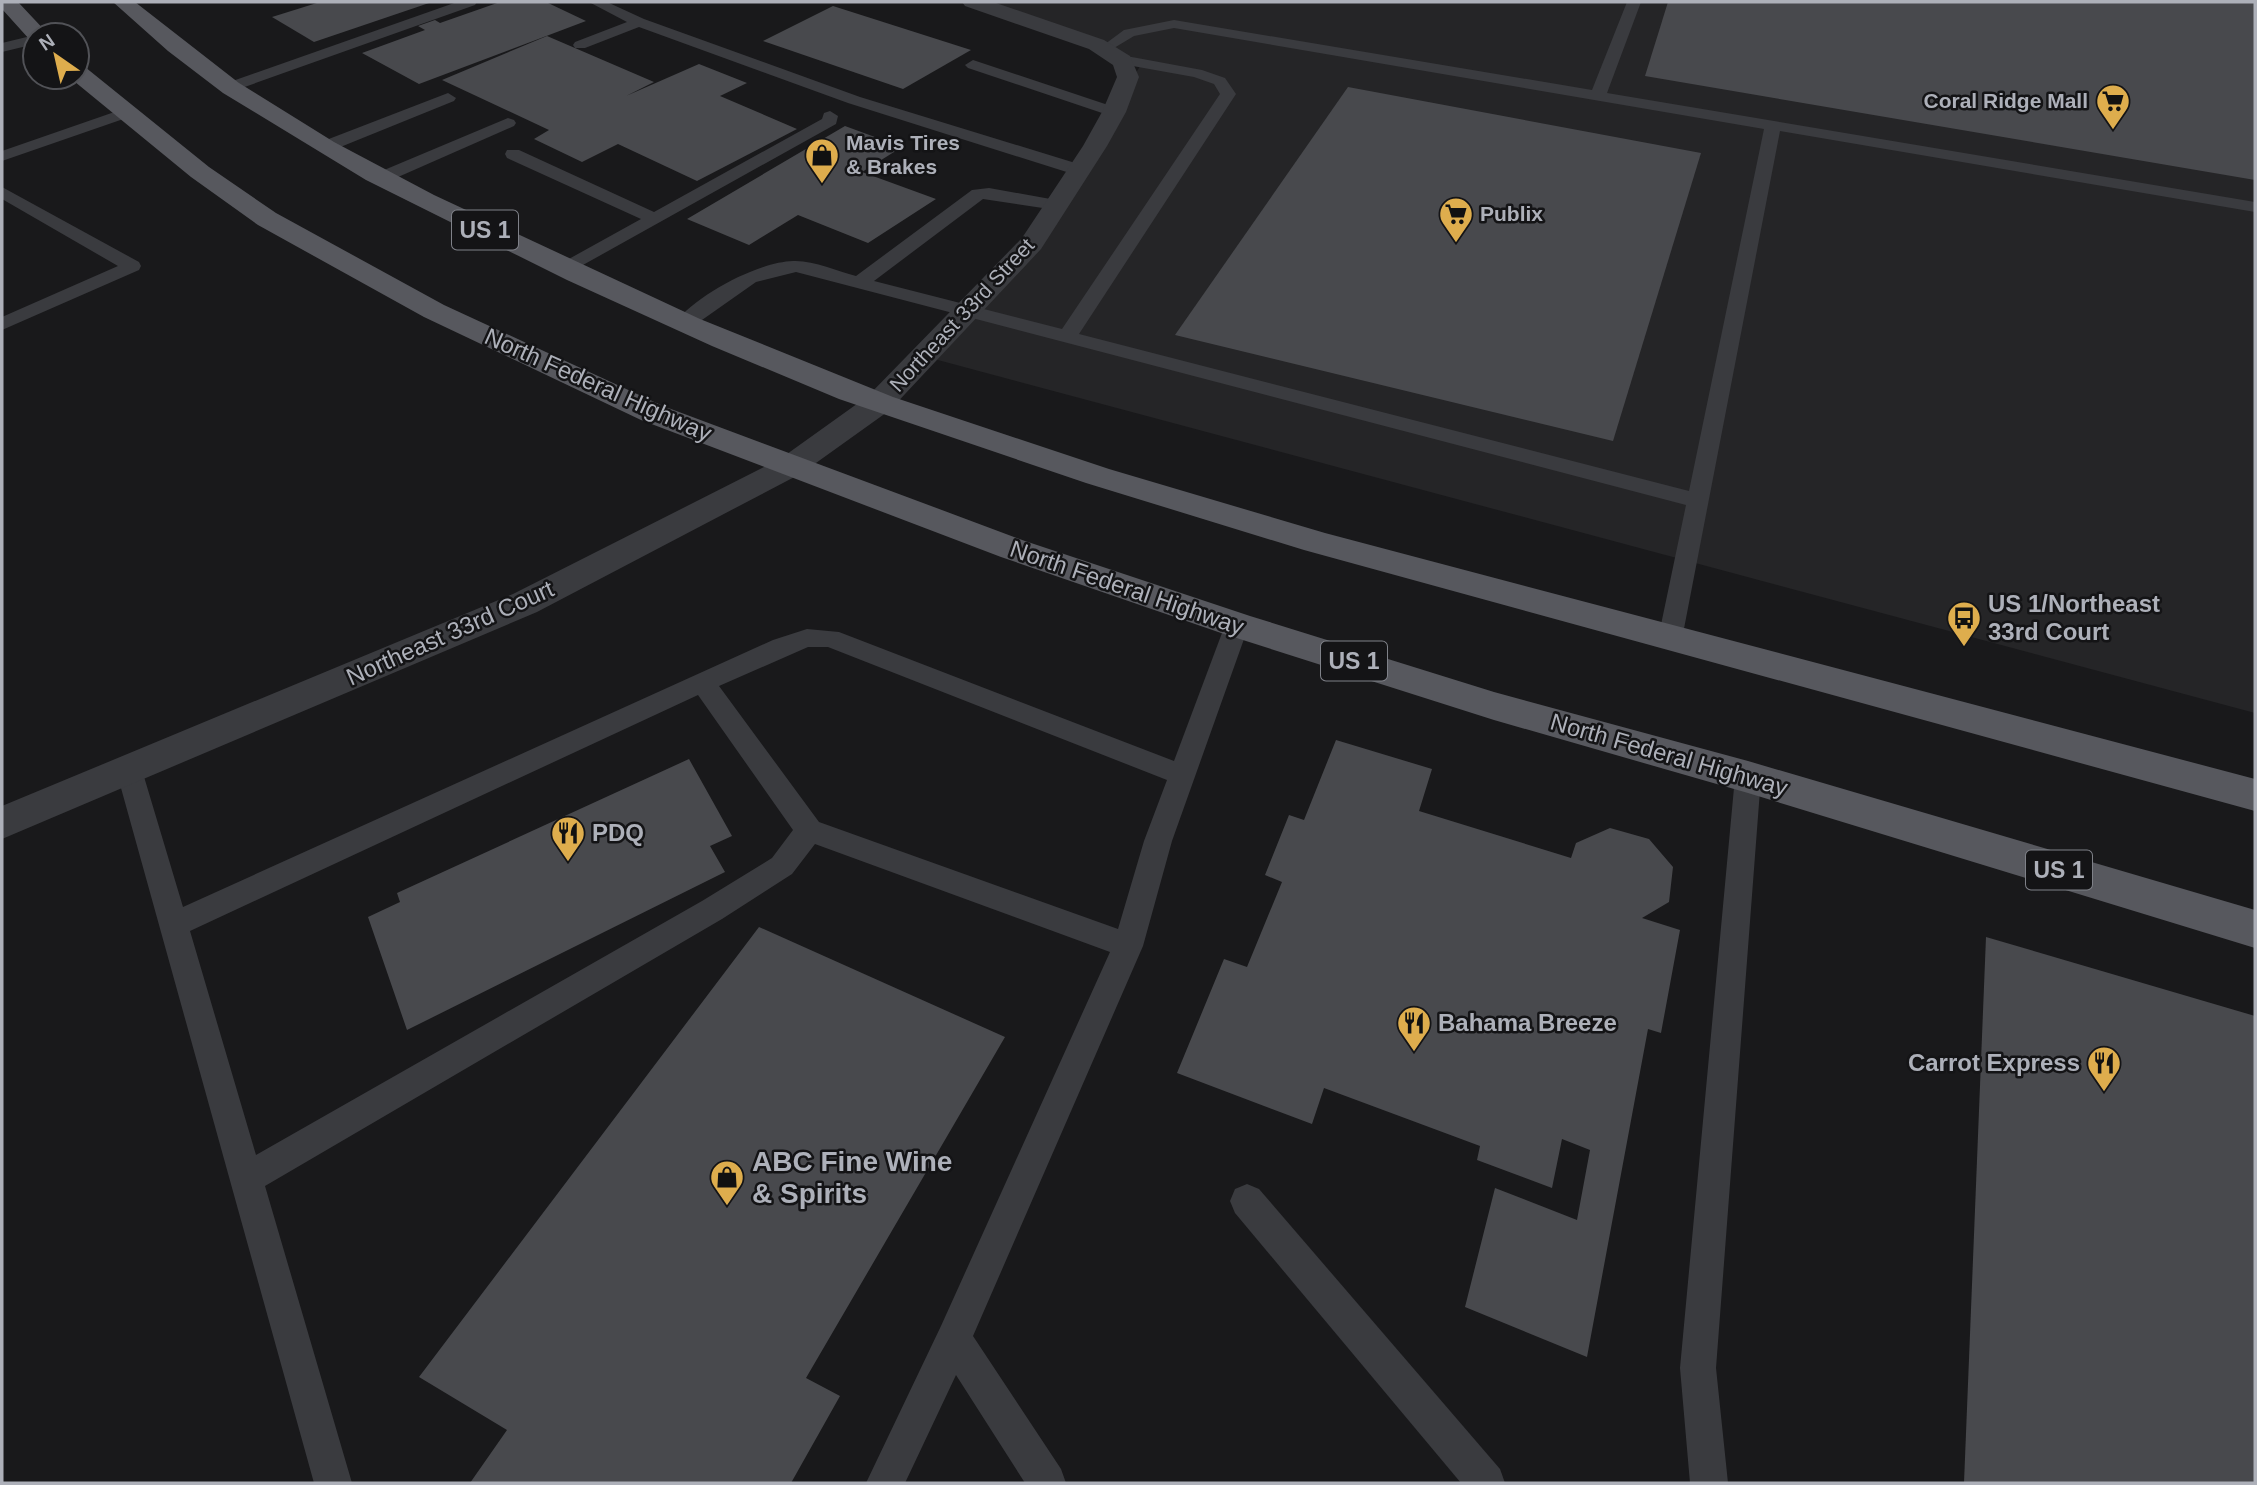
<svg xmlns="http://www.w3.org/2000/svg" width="2257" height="1485" viewBox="0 0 2257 1485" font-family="Helvetica,sans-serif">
<rect width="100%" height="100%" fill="#19191b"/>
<polygon fill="#252527" points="970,2 2255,2 2255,713 923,356 1079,170 1143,61"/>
<g fill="#48494d">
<polygon points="320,2 432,2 314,42 272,17"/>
<polygon points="500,2 546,2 586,21 419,84 362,53 425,30 418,26 435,20 440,23"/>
<polygon points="1668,2 2255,2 2255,180 1645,76"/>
<polygon points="833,6 971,50 903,89 763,41"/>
<polygon points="547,36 654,82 626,96 699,64 747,83 720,96 797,129 697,181 618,144 582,162 534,139 549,130 442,80"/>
<polygon points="1348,87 1701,153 1613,441 1175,335"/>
<polygon points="845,126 902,147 862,172 936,199 868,243 798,215 749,245 687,219"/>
<polygon points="1336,740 1432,769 1419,811 1571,858 1576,843 1610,828 1649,839 1673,867 1669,902 1642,918 1680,930 1661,1033 1648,1029 1587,1357 1465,1307 1495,1188 1577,1220 1590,1150 1562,1139 1552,1188 1477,1160 1480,1146 1324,1088 1312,1124 1177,1073 1224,959 1247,967 1282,882 1265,875 1289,815 1304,820"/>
<polygon points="689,759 732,836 710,846 725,872 407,1030 368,917 400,902 397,893"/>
<polygon points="759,927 1005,1037 806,1378 840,1396 791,1483 470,1483 507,1430 419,1377"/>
<polygon points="1986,937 2255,1016 2255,1483 1964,1483"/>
</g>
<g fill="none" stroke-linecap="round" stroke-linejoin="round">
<g fill="#3a3b3f" fill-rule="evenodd">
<polygon points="457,2 477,2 475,5 236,90 224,90 222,87 224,84"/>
<polygon points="589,2 607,2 644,19 860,97 1085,166 1087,170 1079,175 1073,174 848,103 639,27 585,48 575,48 573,45 575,42 627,22"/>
<path d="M 1627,2 L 1641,2 L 1607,93 L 2255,202 L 2255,212 L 1780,131 L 1682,639 L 1679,645 L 1670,648 L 1661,645 L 1658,639 L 1686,505 L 796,272 L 756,282 L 692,327 L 678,327 L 675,323 C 696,295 758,262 793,261 C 813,260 837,271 856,276 L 972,190 L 989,188 L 1056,200 L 1065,205 L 1056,210 L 983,199 L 874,281 L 1062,329 L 1220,94 L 1214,84 L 1194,77 L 1116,63 L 1113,60 L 1121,55 L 1202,70 L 1225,78 L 1236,94 L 1079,334 L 1689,491 L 1764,129 L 1174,28 L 1134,36 L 1104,54 L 1097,50 L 1124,30 L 1174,20 L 1592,90 Z"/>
<polygon points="35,35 35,44 2,52 2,43"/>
<polygon points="973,60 1120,109 1122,112 1120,115 1108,115 968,68 965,65"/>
<polygon points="448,93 456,98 454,101 333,150 321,150 319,146 321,142"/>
<polygon points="126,108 134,113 132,116 2,161 2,151"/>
<polygon points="830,111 838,116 836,124 565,275 558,273 556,269 558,265 641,219 507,158 505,154 507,150 519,150 654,212 822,119 824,113"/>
<polygon points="508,118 514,120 516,123 514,126 389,181 383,182 374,177 377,173"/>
<polygon points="2,187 139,262 141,266 139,270 2,330 2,317 118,266 2,199"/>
<path d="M 1237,616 L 1246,619 L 1249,625 L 1172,841 L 1143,946 L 973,1336 L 1061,1469 L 1066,1483 L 1025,1483 L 956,1375 L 905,1483 L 866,1483 L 941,1326 L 1110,952 L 815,844 L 792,874 L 722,919 L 265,1186 L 352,1483 L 314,1483 L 116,770 L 120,763 L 129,759 L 138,763 L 142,770 L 183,907 L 773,640 L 807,629 L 839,632 L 1174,761 L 1225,625 L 1228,619 ZM 808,647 L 828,647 L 1167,780 L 1144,841 L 1118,929 L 819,822 L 719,686 ZM 698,695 L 793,830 L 772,858 L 702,901 L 256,1155 L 190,931 Z"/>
<polygon points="1748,766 1757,769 1761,777 1716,1368 1728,1483 1690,1483 1680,1368 1735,777 1739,769"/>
<polygon points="1247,1184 1259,1189 1500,1469 1505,1483 1461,1483 1235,1213 1230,1201 1235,1189"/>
</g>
<polygon fill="#3a3b3f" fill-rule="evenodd" points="962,2 993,2 1104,40 1130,56 1139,77 1126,112 1107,146 1041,249 890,410 802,473 537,612 2,839 2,806 513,594 780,459 868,396 1022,238 1083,146 1102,112 1117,77 1113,65 1089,49 965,6"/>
<g fill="#57585e" fill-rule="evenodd">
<polygon points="2,2 18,2 49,35 35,35 35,41 30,40 2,9"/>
<polygon points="113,2 135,2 239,83 334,142 434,195 700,319 893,397 1109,469 1325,533 2255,779 2255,811 1304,550 1086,483 839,399 712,346 567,280 366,180 223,93 168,51"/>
<polygon points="77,65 85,67 209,167 276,213 444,305 663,406 1025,541 1250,616 1494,692 1748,761 2255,910 2255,948 1748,793 1494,720 1224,634 1001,557 641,420 424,317 258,225 191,177 69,77 77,77"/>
</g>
</g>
<defs>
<g id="supermarket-pin" transform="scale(1.75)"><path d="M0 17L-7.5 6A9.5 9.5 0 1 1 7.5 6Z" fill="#dead4d" stroke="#141416"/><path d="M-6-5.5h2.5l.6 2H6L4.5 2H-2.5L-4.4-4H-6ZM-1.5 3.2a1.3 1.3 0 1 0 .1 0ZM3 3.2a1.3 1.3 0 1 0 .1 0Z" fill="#111"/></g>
<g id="shop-pin" transform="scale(1.75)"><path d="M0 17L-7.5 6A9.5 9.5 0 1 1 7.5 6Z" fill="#dead4d" stroke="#141416"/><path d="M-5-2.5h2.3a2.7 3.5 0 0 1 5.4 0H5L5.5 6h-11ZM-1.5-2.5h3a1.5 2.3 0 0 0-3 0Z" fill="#111"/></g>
<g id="bus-pin" transform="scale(1.75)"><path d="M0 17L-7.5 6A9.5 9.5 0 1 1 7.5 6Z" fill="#dead4d" stroke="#141416"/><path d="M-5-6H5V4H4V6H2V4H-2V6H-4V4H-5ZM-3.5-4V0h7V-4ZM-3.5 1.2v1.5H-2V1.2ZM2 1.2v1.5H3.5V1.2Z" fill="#111"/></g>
<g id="restaurant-pin" transform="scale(1.75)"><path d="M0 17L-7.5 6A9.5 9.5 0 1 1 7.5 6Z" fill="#dead4d" stroke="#141416"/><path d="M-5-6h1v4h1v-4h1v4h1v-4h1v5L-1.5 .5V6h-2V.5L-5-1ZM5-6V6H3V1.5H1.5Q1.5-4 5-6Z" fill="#111"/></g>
</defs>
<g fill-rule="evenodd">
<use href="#supermarket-pin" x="2113" y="101"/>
<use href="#shop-pin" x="822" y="155"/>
<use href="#supermarket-pin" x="1456" y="214"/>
<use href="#bus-pin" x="1964" y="618"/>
<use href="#restaurant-pin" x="568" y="833"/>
<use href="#restaurant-pin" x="1414" y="1023"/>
<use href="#restaurant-pin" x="2104" y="1063"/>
<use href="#shop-pin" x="727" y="1177"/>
</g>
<g text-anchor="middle" stroke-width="5" stroke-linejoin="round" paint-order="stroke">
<g font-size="21" font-weight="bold" fill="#adb0b9" stroke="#141416" text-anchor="start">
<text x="2088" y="108" text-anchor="end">Coral Ridge Mall</text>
<text x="846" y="150">Mavis Tires<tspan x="846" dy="24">&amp; Brakes</tspan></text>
<text x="1480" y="221">Publix</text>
</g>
<g font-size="21" fill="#adb0b9" stroke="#141416">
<text transform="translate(962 315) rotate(-47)" y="7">Northeast 33rd Street</text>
</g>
<g fill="#141416" stroke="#7f8188" stroke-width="2">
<rect x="452" y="210.5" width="66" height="39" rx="5"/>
<rect x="1321" y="641.5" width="66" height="39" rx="5"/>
<rect x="2026" y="850.5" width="66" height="39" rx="5"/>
</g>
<g font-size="23" font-weight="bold" fill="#adb0b9">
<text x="485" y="238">US 1</text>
<text x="1354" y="669">US 1</text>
<text x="2059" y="878">US 1</text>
</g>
<g font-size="24" fill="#adb0b9" stroke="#141416">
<text transform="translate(598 385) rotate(24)" y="8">North Federal Highway</text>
<text transform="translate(1127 588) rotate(19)" y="8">North Federal Highway</text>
<text transform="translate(450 633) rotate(-24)" y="8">Northeast 33rd Court</text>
<text transform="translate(1669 755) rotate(16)" y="8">North Federal Highway</text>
</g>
<g font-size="24" font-weight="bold" fill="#adb0b9" stroke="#141416" text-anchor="start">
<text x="1988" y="612">US 1/Northeast<tspan x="1988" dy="28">33rd Court</tspan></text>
<text x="592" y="841">PDQ</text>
<text x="1438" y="1031">Bahama Breeze</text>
<text x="2080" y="1071" text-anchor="end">Carrot Express</text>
</g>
<g font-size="28" font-weight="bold" fill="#adb0b9" stroke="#141416" text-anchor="start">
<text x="752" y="1171">ABC Fine Wine<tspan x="752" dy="32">&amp; Spirits</tspan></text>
</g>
</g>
<rect width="2257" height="1485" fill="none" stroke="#adb0b9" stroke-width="7"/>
<g transform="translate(56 56) rotate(326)"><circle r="33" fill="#141416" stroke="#515257" stroke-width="2"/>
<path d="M0-5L12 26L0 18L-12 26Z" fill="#dead4d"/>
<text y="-10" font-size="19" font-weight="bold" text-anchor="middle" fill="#adb0b9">N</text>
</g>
</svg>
